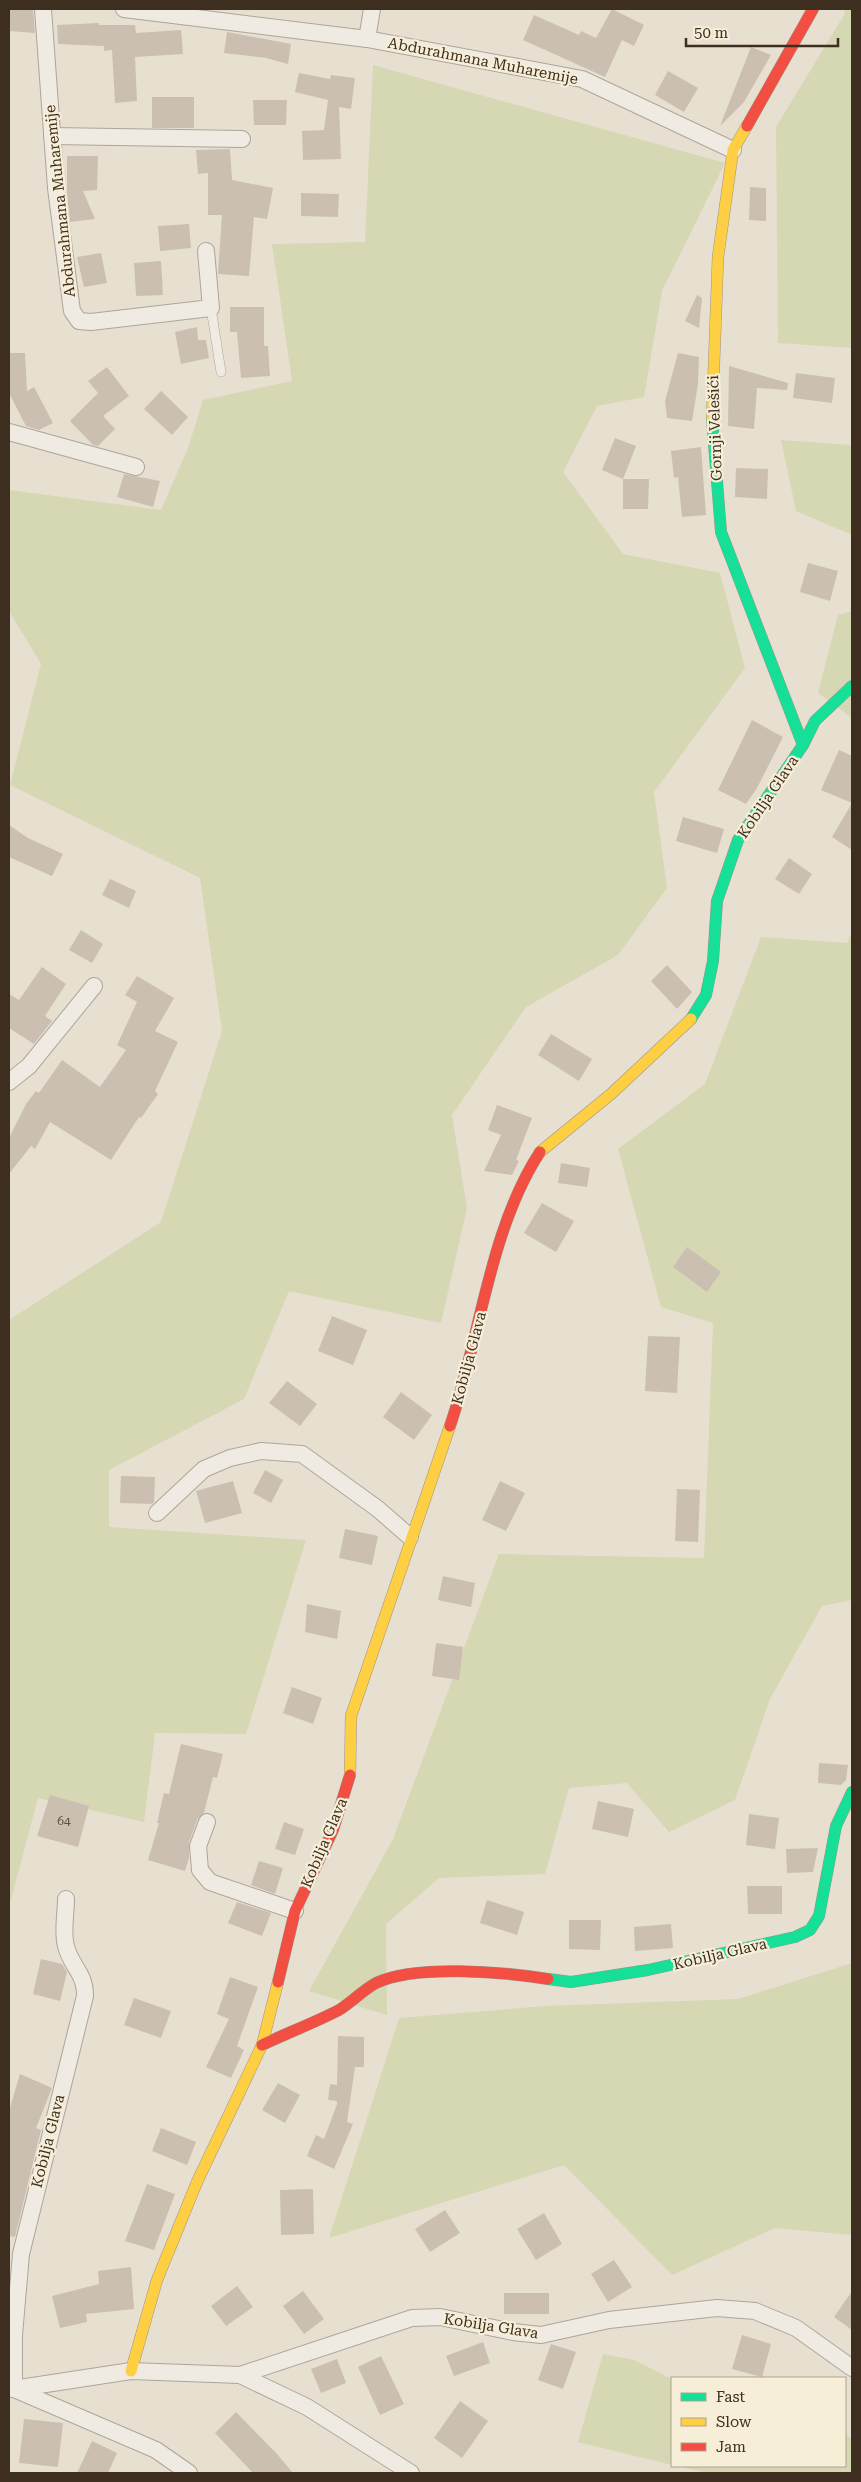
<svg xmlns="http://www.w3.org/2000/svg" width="861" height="2482" viewBox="0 0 861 2482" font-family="'Roboto Serif',serif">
<rect width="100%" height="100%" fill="#e7e0d1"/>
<g fill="#d6d7b3">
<polygon points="845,9 852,9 852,348 778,343 776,127 844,15"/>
<polygon points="373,65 725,163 662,291 644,397 597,406 563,472 623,554 720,573 745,668 654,792 667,888 618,955 526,1007 452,1115 467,1208 441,1323 289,1291 244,1399 109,1470 109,1527 306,1540 246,1734 155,1733 144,1822 38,1798 9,1907 9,1320 161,1222 222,1031 200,878 10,785 41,664 9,611 9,490 161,510 188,448 203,400 292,381 272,244 365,242"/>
<polygon points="781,440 852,445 852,535 796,511"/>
<polygon points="852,611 852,718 818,693 838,615"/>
<polygon points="852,932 852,1600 822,1606 770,1699 735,1800 669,1832 627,1783 569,1788 545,1874 439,1878 386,1924 387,2015 309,1991 393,1839 499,1554 704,1558 713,1323 661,1307 618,1149 705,1084 761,937 847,943"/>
<polygon points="852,1963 852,2235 775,2228 672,2275 564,2165 329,2238 399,2018 545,2006 738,1999"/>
<polygon points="603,2354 634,2360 672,2379 672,2465 578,2442"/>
<polygon points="845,2434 852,2439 852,2473 708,2473 677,2466 845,2466"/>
</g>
<g fill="#cbbfb2">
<polygon points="9,9 33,10 35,33 9,31"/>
<polygon points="612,9 644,25 634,46 622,40 605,77 523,40 534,15 579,35 581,31 596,38"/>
<polygon points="99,23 99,25 135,25 136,33 181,30 183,54 135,57 137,101 115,103 112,50 104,51 104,46 58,44 57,25"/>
<polygon points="227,32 291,44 288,64 266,58 224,53"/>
<polygon points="751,47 771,55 744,102 720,126"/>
<polygon points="668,71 698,88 684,112 655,95"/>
<polygon points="299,73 330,79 331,75 355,78 351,109 339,107 341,159 303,160 302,131 324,130 328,100 295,92"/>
<rect x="152" y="97" width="42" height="31"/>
<polygon points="253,100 287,100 286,125 254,125"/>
<polygon points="230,149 232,180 273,188 267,219 254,217 249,276 218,274 222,215 208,215 208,173 198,174 196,150"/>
<polygon points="67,156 98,156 97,190 83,191 95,219 70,222 67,194"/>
<polygon points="750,187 766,188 766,221 749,220"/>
<polygon points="301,193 339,194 338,217 301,216"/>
<polygon points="189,224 191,248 160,251 158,226"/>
<polygon points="101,253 107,283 84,287 77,257"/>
<polygon points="161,261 163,295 136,296 134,263"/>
<polygon points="697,295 702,298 699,328 685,321"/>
<polygon points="230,307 264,307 264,346 268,346 270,376 241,378 237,332 230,332"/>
<polygon points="197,327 198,340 206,340 209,358 181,364 175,332"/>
<polygon points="9,353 25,353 27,391 34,387 53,423 39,430 26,426 9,393"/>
<polygon points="678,353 699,357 698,384 692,421 667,418 665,401"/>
<polygon points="729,366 788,383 787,390 757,388 754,429 728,426"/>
<polygon points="107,367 129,396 103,416 115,429 98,446 93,445 70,421 98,393 88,381"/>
<polygon points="796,373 835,378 832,403 793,398"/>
<polygon points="161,391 188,417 172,435 144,409"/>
<polygon points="615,438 636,446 623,479 602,470"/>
<polygon points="701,447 706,515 682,517 678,477 674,478 671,451"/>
<polygon points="736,468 768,469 767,499 735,497"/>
<polygon points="124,474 160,481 153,507 117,497"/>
<polygon points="623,479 649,479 648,509 623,509"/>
<polygon points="808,563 838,571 830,601 800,592"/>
<polygon points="752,720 783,737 757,788 746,804 718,790"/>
<polygon points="839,750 852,756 852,850 832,837 852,803 821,790"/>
<polygon points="683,817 724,829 717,853 676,841"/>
<polygon points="9,825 28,838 63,854 52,876 9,857"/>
<polygon points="789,858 812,874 799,894 775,879"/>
<polygon points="110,879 136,891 129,908 102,895"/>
<polygon points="81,930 103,944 92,963 69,950"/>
<polygon points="667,965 692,992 677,1009 651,981"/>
<polygon points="42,967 66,984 45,1016 52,1021 34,1044 9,1028 9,994 19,1000"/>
<polygon points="137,976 174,998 155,1031 178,1042 155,1091 158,1094 141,1118 139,1117 111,1160 50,1122 35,1149 31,1146 9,1174 9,1138 26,1104 36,1091 39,1093 62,1060 100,1087 126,1050 117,1045 137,1002 125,995"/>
<polygon points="551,1034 592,1059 579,1081 538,1055"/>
<polygon points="497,1105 532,1118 516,1160 519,1161 512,1175 484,1171 501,1135 488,1130"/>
<polygon points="561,1163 590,1168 587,1187 558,1183"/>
<polygon points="542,1203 574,1221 556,1252 524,1233"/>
<polygon points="687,1247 721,1272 707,1292 673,1267"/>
<polygon points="332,1316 367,1330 353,1365 318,1351"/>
<polygon points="648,1336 680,1337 677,1393 645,1391"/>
<polygon points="287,1381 317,1404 300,1426 269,1403"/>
<polygon points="401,1392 432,1415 414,1440 383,1417"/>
<polygon points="265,1470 283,1480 271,1503 253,1493"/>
<polygon points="121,1476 155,1477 154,1502 152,1504 120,1503"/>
<polygon points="233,1481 242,1513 205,1523 196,1491"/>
<polygon points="500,1481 525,1493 506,1531 482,1520"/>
<polygon points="677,1489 700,1490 698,1542 675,1541"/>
<polygon points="345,1529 378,1536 372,1565 339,1558"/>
<polygon points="443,1576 475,1583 471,1607 438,1600"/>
<polygon points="307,1604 341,1611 337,1639 305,1632"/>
<polygon points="436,1643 463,1647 459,1680 432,1676"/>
<polygon points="292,1687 322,1698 313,1724 283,1713"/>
<polygon points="181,1744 223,1754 217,1778 213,1777 204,1813 198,1818 189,1842 189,1858 185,1871 148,1860 159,1823 157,1823 164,1793 169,1794"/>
<polygon points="819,1763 848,1765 846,1780 841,1785 818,1783"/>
<polygon points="50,1795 89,1806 78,1847 37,1836"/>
<polygon points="598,1801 634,1809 628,1837 592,1829"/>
<polygon points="749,1814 779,1818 775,1849 746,1845"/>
<polygon points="284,1822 304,1829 295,1855 275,1849"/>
<polygon points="818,1848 813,1872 787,1873 786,1849"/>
<polygon points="259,1861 283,1868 275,1894 251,1885"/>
<polygon points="747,1886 782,1886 782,1914 748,1914"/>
<polygon points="487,1900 524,1912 517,1935 480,1923"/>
<polygon points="237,1902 271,1913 262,1936 228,1923"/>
<polygon points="569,1920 601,1920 600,1950 569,1949"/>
<polygon points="671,1924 673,1948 635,1951 634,1927"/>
<polygon points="41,1959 62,1964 67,1972 60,2001 33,1994"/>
<polygon points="230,1977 258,1987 237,2046 244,2050 231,2078 206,2067 229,2019 217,2014"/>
<polygon points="134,1998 171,2011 161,2038 124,2025"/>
<polygon points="338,2036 364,2037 364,2067 355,2067 347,2122 353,2124 334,2169 307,2156 316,2135 324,2139 337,2104 337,2101 328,2100 330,2084 337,2085"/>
<polygon points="20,2074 52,2088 36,2128 41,2130 15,2237 9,2236 9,2111"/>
<polygon points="278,2083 300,2095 285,2123 262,2110"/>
<polygon points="161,2128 196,2142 187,2165 152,2151"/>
<polygon points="147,2184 175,2194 154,2250 125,2241"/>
<polygon points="313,2189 314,2234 281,2235 280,2190"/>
<polygon points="445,2210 460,2233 430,2252 415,2229"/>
<polygon points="544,2213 562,2244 536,2260 517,2229"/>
<polygon points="614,2260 632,2287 608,2302 591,2274"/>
<polygon points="131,2267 134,2309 86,2314 87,2322 60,2328 52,2296 99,2284 98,2271"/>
<polygon points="237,2286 253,2307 226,2326 211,2306"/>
<polygon points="303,2291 324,2319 304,2334 283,2306"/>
<polygon points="852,2291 852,2330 834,2317"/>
<rect x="504" y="2293" width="45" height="21"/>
<polygon points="742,2335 771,2344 762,2377 732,2369"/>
<polygon points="483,2342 490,2363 454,2376 446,2356"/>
<polygon points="551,2344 576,2352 563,2389 538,2380"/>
<polygon points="381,2356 404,2404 380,2415 358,2367"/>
<polygon points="337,2359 346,2383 321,2393 311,2369"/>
<polygon points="460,2401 488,2421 462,2458 434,2438"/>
<polygon points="236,2412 277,2454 293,2473 253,2473 215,2433"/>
<polygon points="24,2419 63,2423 58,2467 19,2463"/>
<polygon points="92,2441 117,2453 108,2473 77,2473"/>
</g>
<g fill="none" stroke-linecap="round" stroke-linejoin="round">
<g stroke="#ada599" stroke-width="10">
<polyline id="lane" points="211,308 221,372"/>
</g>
<g stroke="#ada599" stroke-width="18">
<g id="street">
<polyline points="43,9 56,188 72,311 79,321 91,322 211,308 206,251"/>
<polyline points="124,9 367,39 582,79 733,150"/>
<polyline points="367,39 372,9"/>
<polyline points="52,136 242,139"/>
<polyline points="9,432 136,467"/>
<polyline points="9,1082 29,1066 94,986"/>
<polyline points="157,1513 204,1469 230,1458 261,1451 302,1454 378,1509 410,1537"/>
<polyline points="207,1822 198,1846 200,1870 210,1882 295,1911"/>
<path d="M 66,1899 C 66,1914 62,1932 66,1946 C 70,1965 86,1974 85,1996 L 21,2254 L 14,2335 L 14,2389 L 156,2450 L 189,2473"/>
<polyline points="240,2375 412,2318 440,2317 513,2332 541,2335 609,2320 717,2308 755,2311 796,2328 852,2368"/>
<polyline points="13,2389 131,2371 240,2375 307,2407 411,2473"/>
</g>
</g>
<g stroke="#9c958a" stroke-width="12">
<g id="fast">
<polyline points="712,418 721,532 803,745"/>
<polyline points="691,1019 706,995 713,961 717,901 738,840 803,745 815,721 852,686"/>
<polyline points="548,1979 571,1982 648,1970 795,1937 810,1930 819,1916 836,1826 852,1792"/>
</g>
</g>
<g stroke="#9c958a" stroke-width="12">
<g id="slow">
<polyline points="712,418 718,257 733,150 747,126"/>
<polyline points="540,1152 611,1094 691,1019"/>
<polyline points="350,1775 351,1716 450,1426"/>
<polyline points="131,2371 157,2280 197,2182 262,2045 278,1982"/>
</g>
</g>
<g stroke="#9c958a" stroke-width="12">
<g id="jam">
<polyline points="747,126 813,9"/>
<path d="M 450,1426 C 480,1339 489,1230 540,1152"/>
<polyline points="278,1982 295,1911 333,1830 350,1775"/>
<path d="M 262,2045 C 287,2033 314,2023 339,2010 C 352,2002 363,1990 376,1983 C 416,1964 504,1972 548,1979"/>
</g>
</g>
<use href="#lane" stroke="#efebe3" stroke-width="9"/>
<use href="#street" stroke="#efebe3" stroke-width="16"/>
<use href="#fast" stroke="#16e098" stroke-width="11"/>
<use href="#slow" stroke="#ffcf43" stroke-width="11"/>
<use href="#jam" stroke="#f24e42" stroke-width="11"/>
</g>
<g text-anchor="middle" stroke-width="4.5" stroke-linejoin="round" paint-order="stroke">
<g font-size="12" fill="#605244">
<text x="64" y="1825">64</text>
</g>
<g font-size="15" fill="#3d2e20" stroke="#f7eed8">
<text transform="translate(483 61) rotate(11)" y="5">Abdurahmana Muharemije</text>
<text transform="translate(60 201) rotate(-96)" y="5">Abdurahmana Muharemije</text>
<text transform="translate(715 428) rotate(-92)" y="5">Gornji Velešići</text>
<text transform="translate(768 797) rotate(-56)" y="5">Kobilja Glava</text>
<text transform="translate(469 1358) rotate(-75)" y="5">Kobilja Glava</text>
<text transform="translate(324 1843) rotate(-67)" y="5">Kobilja Glava</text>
<text transform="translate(720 1954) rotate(-13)" y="5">Kobilja Glava</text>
<text transform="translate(48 2141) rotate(-76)" y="5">Kobilja Glava</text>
<text transform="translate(491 2326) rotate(9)" y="5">Kobilja Glava</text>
</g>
</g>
<rect width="861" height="2482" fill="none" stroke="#3d2e20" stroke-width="20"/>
<rect x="671" y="2377" width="175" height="90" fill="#f7eed8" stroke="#ada18e"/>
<rect x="681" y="2393" width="25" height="8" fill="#16e098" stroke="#ada18e"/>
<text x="716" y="2402" font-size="15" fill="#3d2e20">Fast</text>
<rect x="681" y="2418" width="25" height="8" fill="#ffcf43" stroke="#ada18e"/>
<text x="716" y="2427" font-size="15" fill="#3d2e20">Slow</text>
<rect x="681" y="2443" width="25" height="8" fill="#f24e42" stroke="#ada18e"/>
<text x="716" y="2452" font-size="15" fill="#3d2e20">Jam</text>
<path d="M686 38v8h152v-8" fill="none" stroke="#3d2e20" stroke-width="2.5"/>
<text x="694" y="38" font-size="15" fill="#3d2e20" stroke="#f7eed8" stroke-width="4" paint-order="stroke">50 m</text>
</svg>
